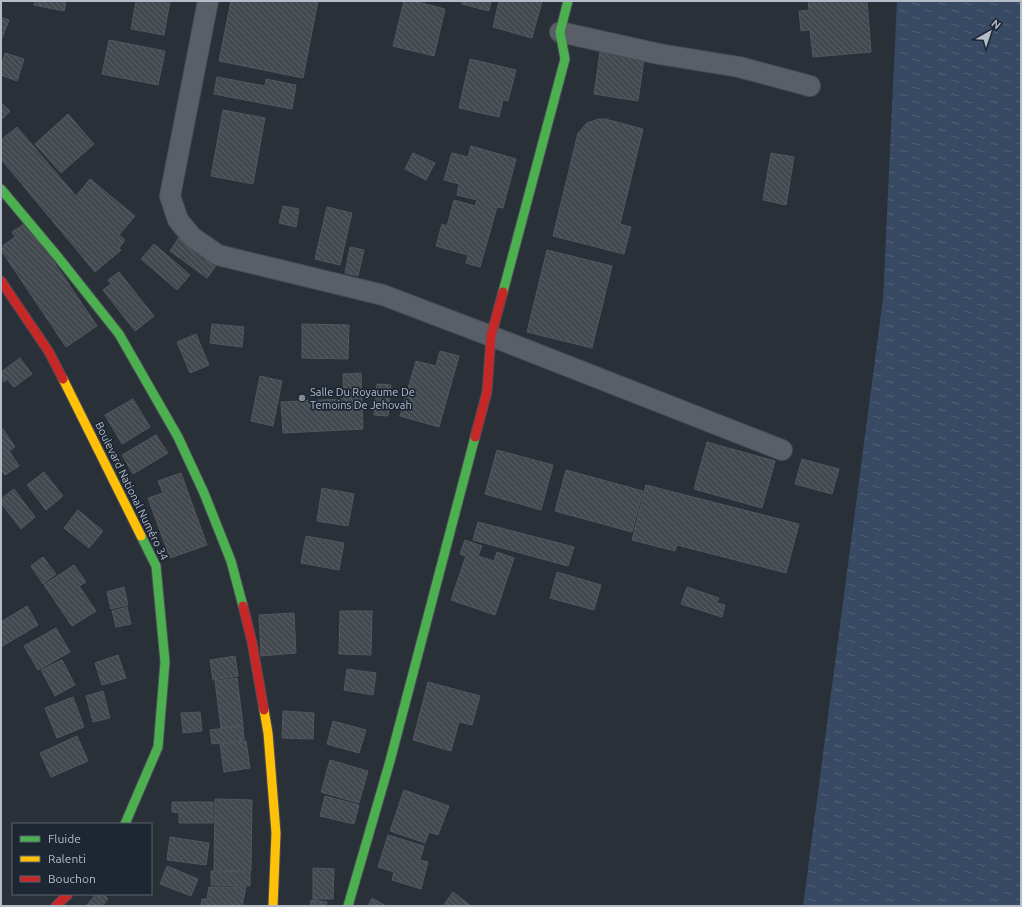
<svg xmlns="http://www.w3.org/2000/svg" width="1022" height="907" viewBox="0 0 1022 907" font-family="Ubuntu,sans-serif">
<defs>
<pattern id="water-ripples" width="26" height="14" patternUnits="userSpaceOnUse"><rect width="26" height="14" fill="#384963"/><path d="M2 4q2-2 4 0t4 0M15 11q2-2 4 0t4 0" fill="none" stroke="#526178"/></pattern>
<pattern id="building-back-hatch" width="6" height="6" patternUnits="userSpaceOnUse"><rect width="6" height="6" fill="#444950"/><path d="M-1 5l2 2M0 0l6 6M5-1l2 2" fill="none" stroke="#5d6168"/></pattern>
</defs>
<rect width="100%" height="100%" fill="#2a3038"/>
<polygon fill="url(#water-ripples)" points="897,1 1021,1 1021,906 803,906 883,299"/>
<g fill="url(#building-back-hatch)" stroke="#52575f">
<polygon points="35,1 66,1 64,11 34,5"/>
<polygon points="136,1 170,1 164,35 131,29"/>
<polygon points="231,1 318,1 303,78 219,61"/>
<polygon points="404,1 414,1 445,9 434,56 393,46"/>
<polygon points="462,1 491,1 489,11 462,4"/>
<polygon points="499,1 542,1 532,38 493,27"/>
<polygon points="808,1 867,1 871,52 813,57 810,30 801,31 799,11 809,10"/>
<polygon points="1,17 9,20 1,41"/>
<polygon points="109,40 165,51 158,85 102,74"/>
<polygon points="600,52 644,59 638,101 594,94"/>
<polygon points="5,53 24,59 17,81 1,75 1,67"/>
<polygon points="470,59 516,70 508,101 503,100 499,117 459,108"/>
<polygon points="217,77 265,86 266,79 296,85 292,109 214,94"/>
<polygon points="1,103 10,111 1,120"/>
<polygon points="223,110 265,118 253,184 211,176"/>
<polygon points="68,114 94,144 61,173 35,144"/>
<polygon points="599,119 605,119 643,129 620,224 631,227 624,254 553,236 578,133 587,123"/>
<polygon points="17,127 76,196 90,179 135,216 119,235 125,240 119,248 121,250 95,272 1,159 1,140"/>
<polygon points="471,146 516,159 503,208 497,207 480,267 466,263 468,255 436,246 442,224 447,226 454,200 475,206 477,200 457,195 459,184 444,180 452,153 468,157"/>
<polygon points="413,153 435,163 426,180 405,169"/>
<polygon points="771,153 794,157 786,205 763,200"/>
<polygon points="283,206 299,209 296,227 279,223"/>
<polygon points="327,207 352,213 340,265 315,259"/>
<polygon points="27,222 97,326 66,347 1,250 1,247 15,237 12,232"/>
<polygon points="180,236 218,263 207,278 170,251"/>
<polygon points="154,244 190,275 177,290 141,259"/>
<polygon points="350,247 364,250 358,276 345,273"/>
<polygon points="547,250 612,266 592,348 527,332"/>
<polygon points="119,272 154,316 135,331 103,290 111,284 108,280"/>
<polygon points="212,324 244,327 242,347 210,343"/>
<polygon points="302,324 349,325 348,359 302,358"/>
<polygon points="196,334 209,365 190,373 177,342"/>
<polygon points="440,351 459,356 439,427 400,416 416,361 436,366"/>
<polygon points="20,358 32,374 14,387 7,379 4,382 1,378 1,372"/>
<polygon points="361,373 363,429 283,433 281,402 344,399 343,374"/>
<polygon points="260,376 282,381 273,426 251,421"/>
<polygon points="377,384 391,385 388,416 374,415"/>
<polygon points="133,399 150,427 122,444 105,415"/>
<polygon points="3,429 15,447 9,451 19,466 5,475 1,469 1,430"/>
<polygon points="156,435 168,453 133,474 122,455"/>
<polygon points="707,442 775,461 762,508 694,489"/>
<polygon points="497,450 553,465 541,510 485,494"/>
<polygon points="802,459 839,469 832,494 795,484"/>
<polygon points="566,470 643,491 632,532 555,511"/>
<polygon points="44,472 63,496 46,510 27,485"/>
<polygon points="181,473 207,545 170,558 148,498 163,493 158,481"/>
<polygon points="646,485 799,524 786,573 677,545 675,551 632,540"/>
<polygon points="322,488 354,494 348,526 317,521"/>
<polygon points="14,489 35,517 21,529 1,503 1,499"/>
<polygon points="78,510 103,531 89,548 64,528"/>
<polygon points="478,522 574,547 568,566 473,540"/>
<polygon points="306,536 344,543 339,570 301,563"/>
<polygon points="465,540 482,546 478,556 494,561 497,552 514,558 495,615 451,600 466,556 460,554"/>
<polygon points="43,557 56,574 43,584 31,566"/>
<polygon points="74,565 86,582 79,586 96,611 72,626 44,585"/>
<polygon points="557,572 601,585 594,610 550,598"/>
<polygon points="124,587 128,605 111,609 107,592"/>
<polygon points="687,587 719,598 717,603 725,605 722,617 681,604"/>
<polygon points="27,606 38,625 1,647 1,622"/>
<polygon points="127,607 131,624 116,627 112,611"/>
<polygon points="340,611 372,611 371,655 339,654"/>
<polygon points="294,613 296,653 261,656 259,615"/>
<polygon points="56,628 70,652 38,670 24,646"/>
<polygon points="118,655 126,678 102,685 95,663"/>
<polygon points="235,656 238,676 213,680 210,660"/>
<polygon points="62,660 75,685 55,696 41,670"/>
<polygon points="347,669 376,673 373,695 344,690"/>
<polygon points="237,678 243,725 221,728 215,681"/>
<polygon points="428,682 480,696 472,725 459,722 451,751 413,740"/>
<polygon points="103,691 110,718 93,722 86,696"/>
<polygon points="73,697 84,727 57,738 45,708"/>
<polygon points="283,711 314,713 313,739 282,738"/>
<polygon points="200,712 202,731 183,733 181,713"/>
<polygon points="333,721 366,730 359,753 327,744"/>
<polygon points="243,726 244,740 212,744 210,730"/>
<polygon points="77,736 88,761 51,777 40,753"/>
<polygon points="246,741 250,768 224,772 220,744"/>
<polygon points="330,760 368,771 359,803 321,792"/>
<polygon points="404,790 449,806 438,835 429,832 425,843 390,831"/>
<polygon points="325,796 359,805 354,824 320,816"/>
<polygon points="215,799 252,800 251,871 214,870"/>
<polygon points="172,802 213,802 213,823 179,823 179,813 172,812"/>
<polygon points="388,835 424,846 420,860 428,862 421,889 392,880 394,872 378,867"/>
<polygon points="170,837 209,843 206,865 167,860"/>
<polygon points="167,866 198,879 191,896 160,884"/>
<polygon points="313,868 334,869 333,899 313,899"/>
<polygon points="211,871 250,872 250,886 211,885"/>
<polygon points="209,887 246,887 242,906 201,906 202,899 207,899"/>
<polygon points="453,892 471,906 443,906"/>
<polygon points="96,894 103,894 108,899 102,906 86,906"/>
<polygon points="372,898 386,906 368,906"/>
<polygon points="311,900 327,902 326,906 310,906"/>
</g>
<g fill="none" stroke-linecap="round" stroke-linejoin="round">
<g stroke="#484c53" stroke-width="22">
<g id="street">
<polyline points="208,1 170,196 178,220 192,237 218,255 383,295 491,336 782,450"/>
<polyline points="560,32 659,54 739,67 810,86"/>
</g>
</g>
<g stroke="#484c53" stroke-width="11">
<g id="fast">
<polyline points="1,189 58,257 119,334 178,437 204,493 231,561 243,606"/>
<polyline points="503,292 565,59 560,32 568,1"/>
<polyline points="125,824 158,747 165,662 156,566 141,536"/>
<polyline points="348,906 390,761 475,437"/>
</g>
</g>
<g stroke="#484c53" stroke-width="11">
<g id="slow">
<polyline points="63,379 141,536"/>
<polyline points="264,710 268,733 276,833 273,906"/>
</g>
</g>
<g stroke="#484c53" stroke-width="11">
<g id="jam">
<polyline points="1,281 49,352 63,379"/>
<polyline points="475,437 487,392 491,336 503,292"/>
<polyline points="243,606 252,642 264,710"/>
<polyline points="56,906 68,894"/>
</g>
</g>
<use href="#street" stroke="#5a5e66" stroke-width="20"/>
<use href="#fast" stroke="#4caf50" stroke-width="9"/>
<use href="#slow" stroke="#ffc107" stroke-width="9"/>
<use href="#jam" stroke="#c62828" stroke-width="9"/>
</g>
<circle fill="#848b96" stroke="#1d2633" stroke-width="1.5" cx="302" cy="398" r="4"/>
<g text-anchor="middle" stroke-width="3.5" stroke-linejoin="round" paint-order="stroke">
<g font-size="11" fill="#b4bcc9" stroke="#1d2633" text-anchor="start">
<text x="310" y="396">Salle Du Royaume De<tspan x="310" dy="13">Temoins De Jehovah</tspan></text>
</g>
<g font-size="11" fill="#b4bcc9" stroke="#1d2633">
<text transform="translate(132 491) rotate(64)" y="4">Boulevard National Numéro 34</text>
</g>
</g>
<rect width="1022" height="907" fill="none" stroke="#b4bcc9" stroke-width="4"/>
<rect x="12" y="823" width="140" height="72" fill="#1d2633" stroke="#59626f"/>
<rect x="20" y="836" width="20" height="6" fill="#4caf50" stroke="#59626f"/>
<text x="48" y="843" font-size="12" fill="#b4bcc9">Fluide</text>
<rect x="20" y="856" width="20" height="6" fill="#ffc107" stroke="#59626f"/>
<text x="48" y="863" font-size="12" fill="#b4bcc9">Ralenti</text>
<rect x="20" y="876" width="20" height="6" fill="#c62828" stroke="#59626f"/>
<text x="48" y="883" font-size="12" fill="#b4bcc9">Bouchon</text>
<g transform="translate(990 32) rotate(39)" stroke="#1d2633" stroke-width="3" paint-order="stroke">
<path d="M0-3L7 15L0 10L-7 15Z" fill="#b4bcc9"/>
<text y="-6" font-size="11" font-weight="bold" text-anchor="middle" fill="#b4bcc9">N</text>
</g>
</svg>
